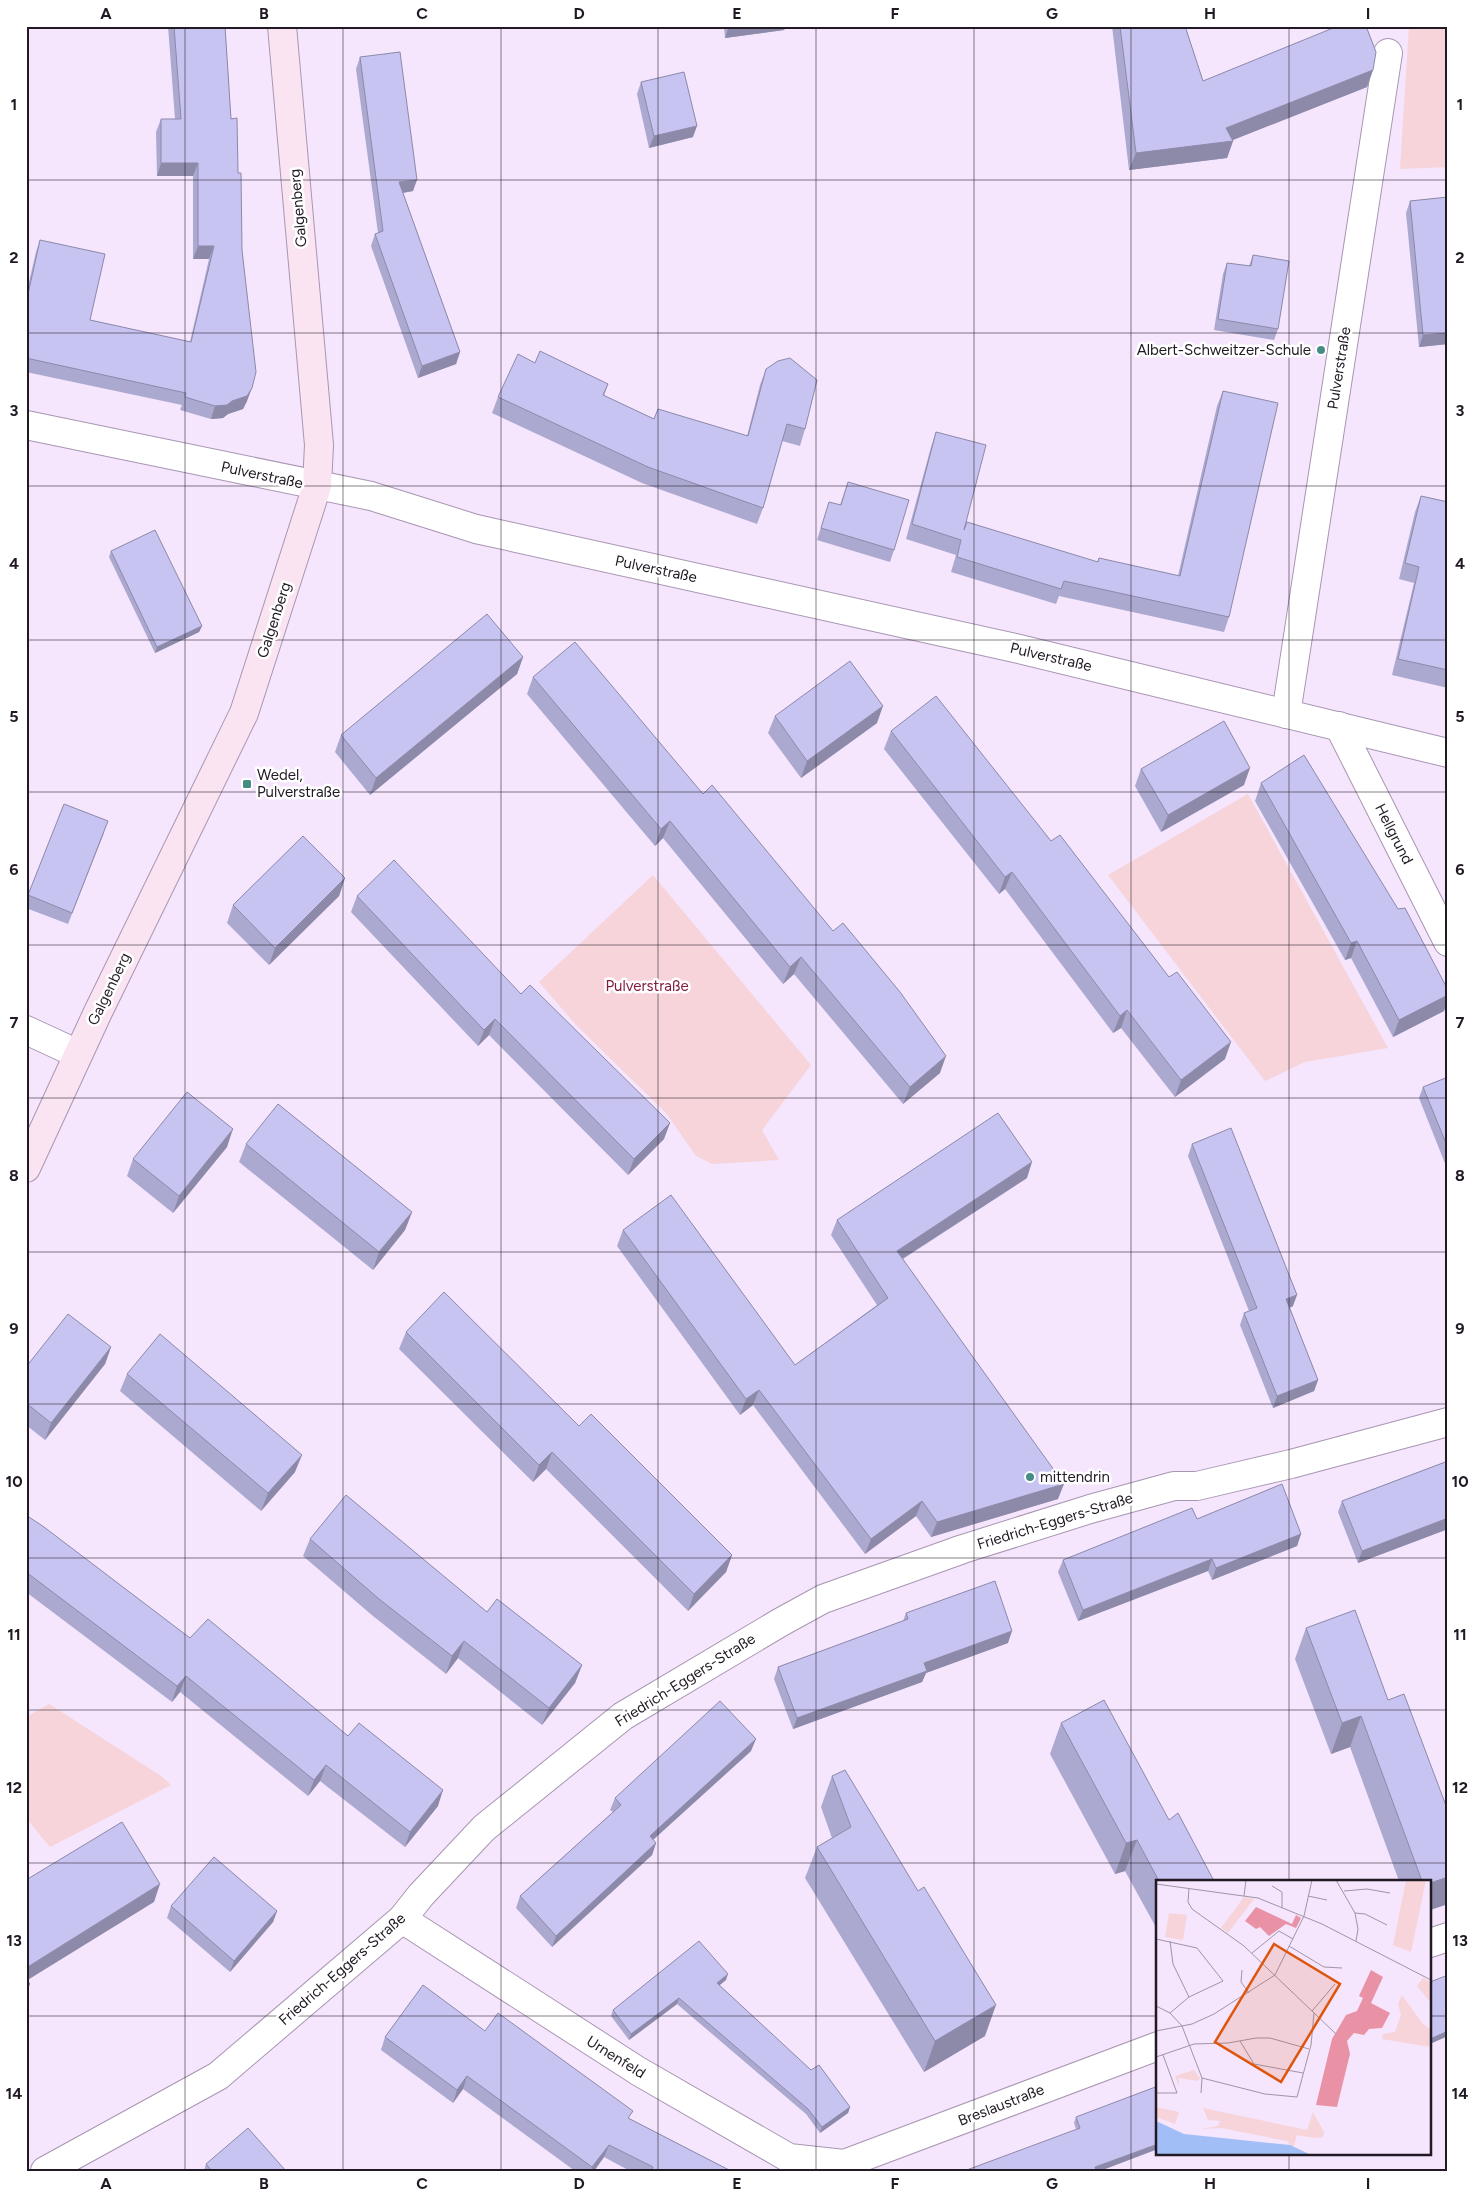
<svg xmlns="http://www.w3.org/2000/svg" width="1474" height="2197" viewBox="0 0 1474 2197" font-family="Figtree,sans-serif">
<rect width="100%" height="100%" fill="#f5e5fd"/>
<g fill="#f6d4da">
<polygon points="1409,26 1448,26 1448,167 1400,169"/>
<polygon points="1248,794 1388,1048 1305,1062 1265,1081 1108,875"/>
<polygon points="653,875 811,1065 762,1130 779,1160 712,1164 696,1156 666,1113 577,1026 539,982"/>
<polygon points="49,1704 161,1776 171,1785 50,1847 26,1818 26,1717"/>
</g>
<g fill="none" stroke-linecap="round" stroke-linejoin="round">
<g stroke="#a896b2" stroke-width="30">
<g id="street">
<polyline points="26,425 371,496 476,529 1015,648 1448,753"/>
<polyline points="1286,714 1388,53"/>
<polyline points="1339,726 1448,942"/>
<polyline points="26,1030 78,1054"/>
<polyline points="402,1919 638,2071 789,2158 844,2164 1158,2046"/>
<polyline points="1430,1943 1448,1937"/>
<polyline points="45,2171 218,2076 402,1919 421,1895 484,1828 623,1716 781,1622 823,1599 963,1549 1090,1509 1174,1486 1197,1486 1291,1464 1448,1422"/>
</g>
</g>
<g stroke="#a896b2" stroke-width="30">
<polyline id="secondary" points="26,1168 98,1012 244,713 317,486 319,445 282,26"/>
</g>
<use href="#street" stroke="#fff" stroke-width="28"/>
<use href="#secondary" stroke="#fae4f2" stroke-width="28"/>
</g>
<g fill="#aca9d0">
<polygon points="168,26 225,26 231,119 238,173 242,250 247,401 243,409 228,414 223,418 211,419 180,410 182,405 26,372 26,295 36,252 40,240 90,320 190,342 209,259 193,259 193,176 157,176 156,132 161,119 175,119"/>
<polygon points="724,26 786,26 784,30 725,38"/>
<polygon points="1112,26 1185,26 1203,81 1373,70 1367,87 1232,140 1233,141 1227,158 1129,170"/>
<polygon points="360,57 413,191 403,193 460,352 456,364 418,378 371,246 375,234 378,233 356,69"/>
<polygon points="641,82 693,137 649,148 637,94"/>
<polygon points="1448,197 1448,344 1419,347 1406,213 1410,201"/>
<polygon points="1253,255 1278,329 1274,340 1214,330 1223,274 1227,263 1249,266"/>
<polygon points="535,363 608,384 604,396 654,419 747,436 760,385 766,369 805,429 800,446 782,441 763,508 757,524 642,483 492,413 498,397"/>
<polygon points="1223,391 1229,617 1224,632 1059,596 1056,604 951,572 956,555 906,539 931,447 936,432 966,525 1097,562 1099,558 1178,576 1217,406"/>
<polygon points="848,482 894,550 890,562 817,540 829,502 840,505"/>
<polygon points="1421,496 1448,502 1448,688 1392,675 1414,583 1399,579 1415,512"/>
<polygon points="111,551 202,626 199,632 155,653 109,557"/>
<polygon points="523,657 517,674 370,795 335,752 341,735"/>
<polygon points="533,677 703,794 940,1073 903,1104 794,974 783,984 663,838 655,846 527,694"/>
<polygon points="775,716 877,723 801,778 768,733"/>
<polygon points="891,731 1051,841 1169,977 1225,1059 1175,1097 1121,1028 1113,1033 1005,889 999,894 884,749"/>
<polygon points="1141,769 1244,785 1161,832 1135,786"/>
<polygon points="1261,783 1448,990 1448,999 1444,1011 1393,1037 1351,958 1345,960 1255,801"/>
<polygon points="104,833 68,924 26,908 26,900 28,895"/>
<polygon points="345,878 339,896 269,965 227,923 233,905"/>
<polygon points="357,896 521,994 664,1139 628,1175 489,1035 478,1046 351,912"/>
<polygon points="1448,1077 1448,1171 1419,1098 1423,1087"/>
<polygon points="246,1144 412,1212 405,1230 373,1270 239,1162"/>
<polygon points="1192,1144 1293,1306 1290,1308 1318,1380 1314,1391 1273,1408 1240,1325 1244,1313 1249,1311 1188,1156"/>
<polygon points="227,1147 173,1213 127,1176 133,1159"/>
<polygon points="1027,1178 903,1259 1058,1499 931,1537 916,1516 865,1554 753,1405 740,1415 617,1246 623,1230 795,1365 877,1305 831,1235 837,1220"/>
<polygon points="406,1332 579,1426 732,1555 726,1572 688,1611 546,1469 533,1482 399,1349"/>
<polygon points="111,1347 105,1364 45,1440 26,1425 26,1367"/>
<polygon points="127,1374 295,1472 261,1511 120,1391"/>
<polygon points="1448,1461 1448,1529 1358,1563 1338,1512 1342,1501"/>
<polygon points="26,1515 190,1638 348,1736 438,1806 405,1847 320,1781 308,1796 180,1692 172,1702 26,1592"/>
<polygon points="1197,1519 1301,1534 1297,1546 1212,1580 1208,1571 1078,1621 1058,1572 1063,1560"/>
<polygon points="310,1539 487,1612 582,1665 575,1683 542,1725 458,1658 446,1674 373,1616 303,1556"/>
<polygon points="906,1613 1008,1643 926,1673 922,1682 793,1729 774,1679 778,1667 903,1621"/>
<polygon points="1306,1628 1388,1700 1448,1811 1448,1904 1430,1910 1430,1881 1399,1881 1350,1747 1331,1754 1295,1659"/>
<polygon points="1061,1723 1169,1820 1214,1881 1158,1881 1158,1931 1125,1871 1115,1874 1050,1754"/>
<polygon points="751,1751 653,1840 656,1843 652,1855 552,1947 516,1908 520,1896 613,1812 610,1810 615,1798"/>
<polygon points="832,1776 985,2036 924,2072 805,1878 817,1847 832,1838 821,1807"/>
<polygon points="171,1906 277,1911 273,1922 230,1972 167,1918"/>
<polygon points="726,1980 719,1985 850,2107 848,2113 820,2133 806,2114 677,2004 629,2040 611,2016 613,2010"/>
<polygon points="485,2031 630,2119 731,2171 630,2171 604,2157 594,2171 575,2171 463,2089 453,2103 381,2050 385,2037"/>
<polygon points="1076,2117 1100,2171 1076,2129 1074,2123"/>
<polygon points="206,2164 286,2171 204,2171"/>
</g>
<g fill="#8c89a9">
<polygon points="729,26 786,26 784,30 725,38"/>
<polygon points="1373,70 1367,87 1228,142 1233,141 1227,158 1129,170 1136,153 1226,128"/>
<polygon points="697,126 693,137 649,148 654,136"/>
<polygon points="161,163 198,163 193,176 157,176"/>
<polygon points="417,180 413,191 395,194 399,182"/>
<polygon points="198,246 214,246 209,259 193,259"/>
<polygon points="1448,333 1448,344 1419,347 1423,335"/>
<polygon points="460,352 456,364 418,378 422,366"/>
<polygon points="252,388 247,401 243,409 228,414 223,418 211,419 215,406"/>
<polygon points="202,626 199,632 155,653 157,647"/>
<polygon points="523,657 517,674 370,795 376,778"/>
<polygon points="883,706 877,723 801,778 807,761"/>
<polygon points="1250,768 1244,785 1161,832 1168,815"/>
<polygon points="670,821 663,838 655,846 661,829"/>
<polygon points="1012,872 1005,889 999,894 1005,877"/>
<polygon points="345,878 339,896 269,965 275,948"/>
<polygon points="1357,941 1351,958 1345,960 1351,943"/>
<polygon points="801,957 794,974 783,984 790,967"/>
<polygon points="1448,995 1448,999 1444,1011 1393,1037 1399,1020"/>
<polygon points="1127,1010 1121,1028 1113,1033 1120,1016"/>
<polygon points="495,1019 489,1035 478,1046 484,1030"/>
<polygon points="1231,1042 1225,1059 1175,1097 1181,1080"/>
<polygon points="946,1056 940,1073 903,1104 910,1087"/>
<polygon points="670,1123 664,1139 628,1175 634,1159"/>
<polygon points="233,1129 227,1147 173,1213 179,1196"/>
<polygon points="1032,1162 1027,1178 891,1266 897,1251"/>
<polygon points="412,1212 405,1230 373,1270 379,1252"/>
<polygon points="1297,1295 1293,1306 1282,1311 1286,1299"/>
<polygon points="111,1347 105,1364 45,1440 51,1423"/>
<polygon points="1318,1380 1314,1391 1273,1408 1277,1396"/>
<polygon points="759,1390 753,1405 740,1415 746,1399"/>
<polygon points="552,1452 546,1469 533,1482 539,1465"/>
<polygon points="302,1455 295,1472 261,1511 268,1493"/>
<polygon points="1064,1484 1058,1499 931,1537 937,1522"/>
<polygon points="922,1501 916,1516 865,1554 871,1539"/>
<polygon points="1448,1518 1448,1529 1358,1563 1362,1551"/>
<polygon points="1301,1534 1297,1546 1212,1580 1216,1568"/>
<polygon points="732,1555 726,1572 688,1611 694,1594"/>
<polygon points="1212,1559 1208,1571 1078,1621 1083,1610"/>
<polygon points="1012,1631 1008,1643 926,1673 922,1682 793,1729 797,1718 924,1663"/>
<polygon points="464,1641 458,1658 446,1674 452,1656"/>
<polygon points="582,1665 575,1683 542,1725 549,1708"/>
<polygon points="186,1676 180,1692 172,1702 177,1686"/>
<polygon points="1361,1716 1350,1747 1331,1754 1342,1723"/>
<polygon points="756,1739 751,1751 645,1847 650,1836"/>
<polygon points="326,1765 320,1781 308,1796 314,1780"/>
<polygon points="443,1790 438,1806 405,1847 410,1832"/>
<polygon points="1137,1840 1125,1871 1115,1874 1126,1843"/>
<polygon points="656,1843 652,1855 552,1947 556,1936"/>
<polygon points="1448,1877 1448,1904 1430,1910 1430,1883"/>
<polygon points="160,1884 154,1902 26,1981 26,1968"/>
<polygon points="277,1911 273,1922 230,1972 234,1961"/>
<polygon points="728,1974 726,1980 715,1989 717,1983"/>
<polygon points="30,1984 26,1994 26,1986"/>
<polygon points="679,1998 677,2004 629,2040 631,2034"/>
<polygon points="996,2005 985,2036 924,2072 935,2041"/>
<polygon points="1448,2031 1448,2036 1430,2044 1430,2039"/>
<polygon points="467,2076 463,2089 453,2103 457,2090"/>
<polygon points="850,2107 848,2113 820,2133 822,2127"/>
<polygon points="1158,2144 1158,2149 1100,2171 1094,2171 1095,2167"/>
<polygon points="609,2145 604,2157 594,2171 591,2171 592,2167"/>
</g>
<g fill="#c8c4f2" stroke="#8c89a9">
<polygon points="174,26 225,26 231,119 237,118 238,173 241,173 242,250 256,372 252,388 247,396 232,401 227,405 215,406 185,397 186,393 26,358 26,303 40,240 105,254 90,320 191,342 214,246 198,246 198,163 161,163 161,119 181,119"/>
<polygon points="1120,26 1185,26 1203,81 1338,26 1366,26 1376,52 1373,70 1226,128 1233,141 1136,153"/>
<polygon points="400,52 417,180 399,182 460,352 422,366 375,234 383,231 360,57"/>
<polygon points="684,72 697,126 654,136 641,82"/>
<polygon points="1448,197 1448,333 1423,335 1410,201"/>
<polygon points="1253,255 1289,261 1278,329 1218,319 1227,263 1251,266"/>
<polygon points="540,351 608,384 603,395 654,419 658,409 748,436 766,369 778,361 790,358 817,380 805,429 787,424 763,508 648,467 498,397 518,354 535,363"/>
<polygon points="1223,391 1278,403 1229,617 1064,581 1061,589 957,557 961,540 912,524 936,432 986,445 964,530 967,522 1098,562 1099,558 1180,576"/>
<polygon points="848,482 909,500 894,550 821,528 829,502 841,505"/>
<polygon points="1421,496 1448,502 1448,670 1398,659 1419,567 1405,563"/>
<polygon points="155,530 202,626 157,647 111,551"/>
<polygon points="487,614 523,657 376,778 341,735"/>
<polygon points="575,642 703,794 712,785 833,931 843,923 900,992 946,1056 910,1087 801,957 790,967 670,821 661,829 533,677"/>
<polygon points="850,661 883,706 807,761 775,716"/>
<polygon points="936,696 1051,841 1060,835 1169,977 1177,972 1231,1042 1181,1080 1127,1010 1120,1016 1012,872 1005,877 891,731"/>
<polygon points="1224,721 1250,768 1168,815 1141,769"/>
<polygon points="1304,755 1398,909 1405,908 1448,990 1448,995 1399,1020 1357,941 1351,943 1261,783"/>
<polygon points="64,804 108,821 72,913 28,895"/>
<polygon points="303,836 345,878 275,948 233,905"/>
<polygon points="394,860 521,994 530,985 670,1123 634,1159 495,1019 484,1030 357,896"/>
<polygon points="1448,1077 1448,1148 1423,1087"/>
<polygon points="187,1092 233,1129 179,1196 133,1159"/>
<polygon points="278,1104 412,1212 379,1252 246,1144"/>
<polygon points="998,1113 1032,1162 897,1251 1064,1484 937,1522 922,1501 871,1539 759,1390 746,1399 623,1230 671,1195 795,1365 888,1298 837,1220"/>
<polygon points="1231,1128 1297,1295 1286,1299 1318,1380 1277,1396 1244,1313 1257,1308 1192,1144"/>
<polygon points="444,1292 579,1426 591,1414 732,1555 694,1594 552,1452 539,1465 406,1332"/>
<polygon points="68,1314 111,1347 51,1423 26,1403 26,1367"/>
<polygon points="160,1334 302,1455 268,1493 127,1374"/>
<polygon points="1448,1461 1448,1518 1362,1551 1342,1501"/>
<polygon points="1282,1484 1301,1534 1216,1568 1212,1559 1083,1610 1063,1560 1192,1508 1197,1519"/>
<polygon points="346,1495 487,1612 497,1599 582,1665 549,1708 464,1641 452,1656 379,1599 310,1539"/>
<polygon points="26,1515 44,1527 190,1638 208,1619 348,1736 359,1723 443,1790 410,1832 326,1765 314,1780 186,1676 177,1686 26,1572"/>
<polygon points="995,1581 1012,1631 924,1663 927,1671 797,1718 778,1667 908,1619 906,1613"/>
<polygon points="1355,1610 1388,1700 1404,1694 1448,1811 1448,1877 1430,1883 1430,1881 1422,1881 1361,1716 1342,1723 1306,1628"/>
<polygon points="1104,1700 1169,1820 1178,1813 1214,1881 1159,1881 1137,1840 1126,1843 1061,1723"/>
<polygon points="720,1701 756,1739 650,1836 656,1843 556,1936 520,1896 621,1805 615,1798"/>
<polygon points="845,1770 918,1891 924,1887 996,2005 935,2041 817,1847 851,1827 832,1776"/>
<polygon points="122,1822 160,1884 26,1968 26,1880"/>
<polygon points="214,1857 277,1911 234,1961 171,1906"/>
<polygon points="699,1941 728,1974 717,1983 811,2070 819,2065 850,2107 822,2127 808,2109 679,1998 631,2034 613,2010"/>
<polygon points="1448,1975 1448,2031 1430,2039 1430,1982"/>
<polygon points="26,1979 30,1984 26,1986"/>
<polygon points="423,1985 485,2031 498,2013 633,2111 628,2118 731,2171 651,2171 653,2167 609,2145 592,2167 467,2076 457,2090 385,2037"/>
<polygon points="1158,2086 1158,2144 1095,2167 1096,2171 964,2171 1080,2128 1076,2117"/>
<polygon points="248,2128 286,2171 212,2171 206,2164"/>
</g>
<path fill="none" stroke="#211a24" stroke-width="1" stroke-opacity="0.55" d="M 185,26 L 185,2171M 343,26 L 343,2171M 501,26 L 501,2171M 658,26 L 658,2171M 816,26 L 816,2171M 974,26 L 974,2171M 1131,26 L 1131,2171M 1289,26 L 1289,1881M 26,180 L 1448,180M 26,333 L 1448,333M 26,486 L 1448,486M 26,640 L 1448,640M 26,792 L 1448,792M 26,945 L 1448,945M 26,1098 L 1448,1098M 26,1252 L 1448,1252M 26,1404 L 1448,1404M 26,1558 L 1448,1558M 26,1710 L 1448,1710M 26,1863 L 1448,1863M 26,2016 L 1158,2016M 1430,2016 L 1448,2016M 1289,2153 L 1289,2171"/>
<g fill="#458c85" stroke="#fff" stroke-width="2">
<circle cx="1321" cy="350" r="5"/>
<rect x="242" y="779" width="10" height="10" rx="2.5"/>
<circle cx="1030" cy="1477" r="5"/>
</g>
<g text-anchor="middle" stroke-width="5" stroke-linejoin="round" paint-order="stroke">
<g font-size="15" fill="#211a24" stroke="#fff">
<text transform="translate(298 208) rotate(-95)" y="5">Galgenberg</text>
<text transform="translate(1339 368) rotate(-81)" y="5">Pulverstraße</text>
<text transform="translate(262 475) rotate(12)" y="5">Pulverstraße</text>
<text transform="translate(656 569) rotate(12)" y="5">Pulverstraße</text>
<text transform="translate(274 620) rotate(-72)" y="5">Galgenberg</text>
<text transform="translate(1051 657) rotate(13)" y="5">Pulverstraße</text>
<text transform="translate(1394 834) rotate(63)" y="5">Hellgrund</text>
<text transform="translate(109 989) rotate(-64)" y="5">Galgenberg</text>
<text transform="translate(1055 1521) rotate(-17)" y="5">Friedrich-Eggers-Straße</text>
<text transform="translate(685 1680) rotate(-32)" y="5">Friedrich-Eggers-Straße</text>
<text transform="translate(342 1969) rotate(-41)" y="5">Friedrich-Eggers-Straße</text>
<text transform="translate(616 2057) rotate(32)" y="5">Urnenfeld</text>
<text transform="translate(1001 2105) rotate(-21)" y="5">Breslaustraße</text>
</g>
<g font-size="15" fill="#211a24" stroke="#fff" text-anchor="start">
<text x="1311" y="355" text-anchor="end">Albert-Schweitzer-Schule</text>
<text x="257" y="780">Wedel,<tspan x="257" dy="17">Pulverstraße</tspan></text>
<text x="1040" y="1482">mittendrin</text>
</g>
<g font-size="15" fill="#821d40" stroke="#fff">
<text x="647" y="991">Pulverstraße</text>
</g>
</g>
<g transform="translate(1156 1880)">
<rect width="275" height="275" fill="#f5e5fd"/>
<path d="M 250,0 L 270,0 L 255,72 L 237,65 ZM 88,17 L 98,19 L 72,53 L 65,48 ZM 13,33 L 31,35 L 27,60 L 9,57 ZM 267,98 L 275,102 L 275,123 L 261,106 ZM 246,115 L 266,143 L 275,150 L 275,167 L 226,159 L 227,154 L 239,152 L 245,135 L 242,124 ZM 38,190 L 44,198 L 42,201 L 23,198 L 23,206 L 19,196 ZM 0,227 L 23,232 L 19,244 L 0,237 ZM 47,228 L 151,250 L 157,232 L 168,252 L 167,257 L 159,258 L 141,255 L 137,269 L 131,261 L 65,248 L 45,249 L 62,246 L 64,241 L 52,240 Z" fill="#f6d4da"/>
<path d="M 100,27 L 136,44 L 140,35 L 145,38 L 140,48 L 130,44 L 113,56 L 104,47 L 100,49 L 89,41 ZM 215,90 L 227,97 L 215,123 L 234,133 L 226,148 L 213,149 L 208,155 L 198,153 L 191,161 L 194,174 L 181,227 L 160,225 L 176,159 L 190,135 L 201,131 L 207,118 L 203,116 Z" fill="#e992a6"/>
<path d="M 0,241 L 28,254 L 134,265 L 155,275 L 0,275 Z" fill="#a2bef7"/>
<path fill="none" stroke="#a094a6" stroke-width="1" d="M 180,0 L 199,33 L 202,49 L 200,61M 0,4 L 102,18 L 166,44 L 275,100M 116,6 L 126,12 L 126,28M 33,8 L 32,22 L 36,29 L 88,66 L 180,154M 188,11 L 211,9 L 234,13M 88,16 L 90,0M 152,16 L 171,20M 199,33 L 209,34 L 231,45M 0,59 L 41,68 L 67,101 L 33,117 L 14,133M 14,61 L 17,84 L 33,117M 133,66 L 168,87 L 186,88M 96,73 L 123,51 L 137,59M 86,90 L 85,102 L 93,113M 0,126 L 14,133 L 26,146 L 46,198 L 45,213M 156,131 L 179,104M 0,151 L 36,144 L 58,134 L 119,95 L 148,36 L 156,0M 84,161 L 98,184 L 147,193M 0,177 L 38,164 L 72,163 L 100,158 L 114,158 L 153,169M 46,198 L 109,214 L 141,217 L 155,165 L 158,133M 0,213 L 21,213 L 7,175"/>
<path fill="#de560d" fill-opacity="0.15" stroke="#de560d" stroke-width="2.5" d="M 118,64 L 184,104 L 125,202 L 59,162 Z"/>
<rect width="275" height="275" fill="none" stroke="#211a24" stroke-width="2.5"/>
</g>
<rect width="1474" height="2197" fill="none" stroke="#ffffff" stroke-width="55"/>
<rect x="28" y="28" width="1418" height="2142" fill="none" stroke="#211a24" stroke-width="2"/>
<g font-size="16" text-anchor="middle" font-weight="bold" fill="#211a24">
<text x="106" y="19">A</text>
<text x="264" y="19">B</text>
<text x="422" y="19">C</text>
<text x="579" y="19">D</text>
<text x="737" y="19">E</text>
<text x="895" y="19">F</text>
<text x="1052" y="19">G</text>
<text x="1210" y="19">H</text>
<text x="1368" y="19">I</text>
<text x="14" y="110">1</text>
<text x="1460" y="110">1</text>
<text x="14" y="263">2</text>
<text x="1460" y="263">2</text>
<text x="14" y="416">3</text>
<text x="1460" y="416">3</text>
<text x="14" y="569">4</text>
<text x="1460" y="569">4</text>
<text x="14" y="722">5</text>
<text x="1460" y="722">5</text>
<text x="14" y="875">6</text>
<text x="1460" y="875">6</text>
<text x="14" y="1028">7</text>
<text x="1460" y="1028">7</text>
<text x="14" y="1181">8</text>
<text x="1460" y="1181">8</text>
<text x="14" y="1334">9</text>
<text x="1460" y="1334">9</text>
<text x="14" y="1487">10</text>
<text x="1460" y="1487">10</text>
<text x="14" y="1640">11</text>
<text x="1460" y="1640">11</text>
<text x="14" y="1793">12</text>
<text x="1460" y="1793">12</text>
<text x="14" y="1946">13</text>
<text x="1460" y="1946">13</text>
<text x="14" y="2099">14</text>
<text x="1460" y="2099">14</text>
<text x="106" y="2189">A</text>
<text x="264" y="2189">B</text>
<text x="422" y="2189">C</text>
<text x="579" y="2189">D</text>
<text x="737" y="2189">E</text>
<text x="895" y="2189">F</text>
<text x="1052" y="2189">G</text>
<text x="1210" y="2189">H</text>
<text x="1368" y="2189">I</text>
</g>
</svg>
